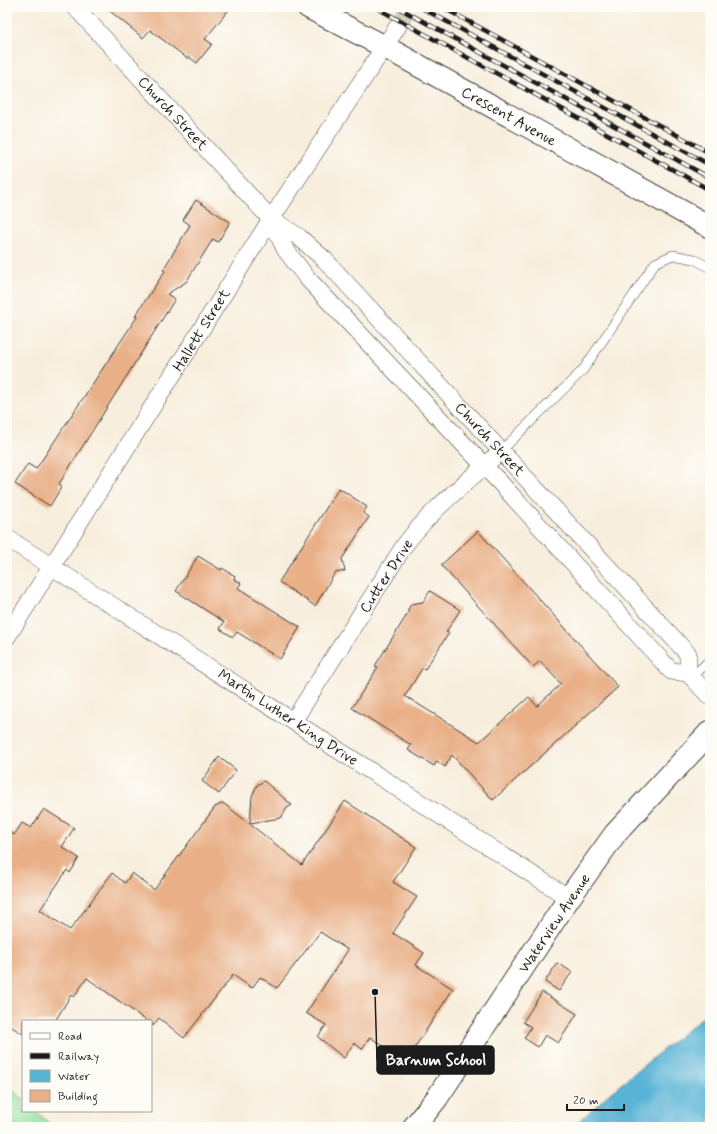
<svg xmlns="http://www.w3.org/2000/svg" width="717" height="1134" viewBox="0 0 717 1134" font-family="Mynerve,sans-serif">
<rect width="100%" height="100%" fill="#fdfcf7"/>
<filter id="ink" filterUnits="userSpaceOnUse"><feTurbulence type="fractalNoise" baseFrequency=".025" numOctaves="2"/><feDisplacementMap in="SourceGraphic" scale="8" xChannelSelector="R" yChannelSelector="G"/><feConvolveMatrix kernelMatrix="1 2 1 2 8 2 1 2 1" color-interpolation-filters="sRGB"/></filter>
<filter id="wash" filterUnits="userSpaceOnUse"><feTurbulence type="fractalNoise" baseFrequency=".012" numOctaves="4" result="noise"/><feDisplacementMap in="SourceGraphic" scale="16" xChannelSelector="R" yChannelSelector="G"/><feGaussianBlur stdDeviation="0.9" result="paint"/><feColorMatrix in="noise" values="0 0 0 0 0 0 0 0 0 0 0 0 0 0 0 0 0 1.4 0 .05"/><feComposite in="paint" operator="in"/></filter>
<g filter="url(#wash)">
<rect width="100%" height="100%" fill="#f8eedd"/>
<polygon fill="#93e09d" stroke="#587e5c" points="7,1084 23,1099 23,1111 36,1111 53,1127 7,1127"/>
<polygon fill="#59b4d6" stroke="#3a6879" points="710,1011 710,1127 573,1127 609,1094"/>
<g id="blocks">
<g fill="#e9b088">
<polygon points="105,7 231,7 205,39 212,44 197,63 189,57 188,59 150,30 143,38"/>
<polygon points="196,200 230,222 218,242 213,239 186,282 167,294 175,299 59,484 62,486 50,506 15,484 28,464 36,469 137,317 135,316 165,271 163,270 190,225 183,220"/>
<polygon points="339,488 367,507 363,513 369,517 342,559 345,571 335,573 315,606 279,582"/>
<polygon points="478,531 618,687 493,800 452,755 445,767 437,761 434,766 408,750 411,745 352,708 378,667 375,666 408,613 408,610 411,604 423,602 430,591 460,610 446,632 449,633 425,669 423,667 405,696 479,742 529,697 537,706 561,684 540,661 533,667 441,565"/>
<polygon points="198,556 221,570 222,568 235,576 234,579 241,583 238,588 300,627 280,659 237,632 233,637 220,629 224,622 176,591"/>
<polygon points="219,757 236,770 219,794 202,781"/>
<polygon points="264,781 292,805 287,808 281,818 250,823 252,796 257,785"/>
<polygon points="345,801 416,847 393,882 417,897 393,933 424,953 416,965 453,989 406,1061 370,1037 362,1049 354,1043 344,1058 318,1037 326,1025 306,1013 348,950 320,932 277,988 260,977 252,988 233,975 184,1038 159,1018 153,1026 151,1021 147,1021 87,978 74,997 71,995 55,1021 23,1021 23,1034 7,1024 7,830 14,835 22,823 31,828 44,809 74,828 62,847 79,858 70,873 67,870 40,910 70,930 112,873 125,883 132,873 154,890 215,807 223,803 302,865"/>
<polygon points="557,963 572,972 559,991 545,982"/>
<polygon points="542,992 577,1014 558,1043 545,1035 538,1047 524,1038 531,1027 523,1022"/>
</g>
</g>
</g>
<g filter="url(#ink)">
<use href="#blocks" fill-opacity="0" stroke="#3d3c39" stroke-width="1"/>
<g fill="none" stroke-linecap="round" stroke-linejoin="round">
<polyline stroke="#d7cec0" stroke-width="17" stroke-dasharray="17 8" stroke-linecap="butt" points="398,26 411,7"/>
<g stroke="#3d3c39" stroke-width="10">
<g id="service">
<polyline points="501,451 583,370 655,263 673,255 694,259 710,268"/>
<polyline points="692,677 710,660"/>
</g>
</g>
<g stroke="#3d3c39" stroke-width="18">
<g id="minor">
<polyline points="75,7 271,219 299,237 325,260 688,654 688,673"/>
<polyline points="271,219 285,249 307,278 505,488 671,671 688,673 710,697"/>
<polyline points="7,538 569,898"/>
<polyline points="7,637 271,219 398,26"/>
<path d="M 294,720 L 404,546 C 429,512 461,487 492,459"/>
</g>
</g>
<g stroke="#3d3c39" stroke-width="24">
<g id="tertiary">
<polyline points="308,7 385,47 710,227"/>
<polyline points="414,1127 437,1098 569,898 615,834 710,732"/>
</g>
</g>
<use href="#service" stroke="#fff" stroke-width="9"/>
<use href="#minor" stroke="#fff" stroke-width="17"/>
<use href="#tertiary" stroke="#fff" stroke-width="22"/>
<g stroke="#1c1c1c" stroke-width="4.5">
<g id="rail">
<polyline points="375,7 710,190"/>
<polyline points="397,7 710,178"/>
<polyline points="420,7 710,165"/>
<polyline points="442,7 710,153"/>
</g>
</g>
<use href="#rail" stroke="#fdfcf7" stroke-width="3" stroke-dasharray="9" stroke-linecap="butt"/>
</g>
</g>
<g text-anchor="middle" stroke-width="3" stroke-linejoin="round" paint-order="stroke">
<g font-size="15" fill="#1c1c1c" stroke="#fdfcf7">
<text transform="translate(173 113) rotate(47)" y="5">Church Street</text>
<text transform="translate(509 116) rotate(29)" y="5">Crescent Avenue</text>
<text transform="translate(201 330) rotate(-58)" y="5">Hallett Street</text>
<text transform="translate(490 439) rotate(47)" y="5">Church Street</text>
<text transform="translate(386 576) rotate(-57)" y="5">Cutter Drive</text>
<text transform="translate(288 717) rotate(33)" y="5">Martin Luther King Drive</text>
<text transform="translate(554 923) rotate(-56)" y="5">Waterview Avenue</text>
</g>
</g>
<path fill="none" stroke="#1c1c1c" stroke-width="1.5" d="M375 992L377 1060"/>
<circle fill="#1c1c1c" stroke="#fdfcf7" stroke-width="1.5" cx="375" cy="992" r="4"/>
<rect fill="#1c1c1c" stroke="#1c1c1c" stroke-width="1.5" x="377" y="1046" width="117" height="28" rx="4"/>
<g font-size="16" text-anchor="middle" font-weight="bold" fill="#fff">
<text x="436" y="1065">Barnum School</text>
</g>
<rect width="717" height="1134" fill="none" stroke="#fdfcf7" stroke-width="24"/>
<rect x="22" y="1020" width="130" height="92" fill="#fdfcf7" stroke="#a3a29f"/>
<rect x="30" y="1033" width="20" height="6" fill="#ffffff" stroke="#a3a29f"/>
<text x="58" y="1040" font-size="12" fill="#1c1c1c">Road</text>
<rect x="30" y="1053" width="20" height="6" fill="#1c1c1c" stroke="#a3a29f"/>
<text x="58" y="1060" font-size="12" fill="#1c1c1c">Railway</text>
<rect x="30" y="1070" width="20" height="12" fill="#59b4d6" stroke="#a3a29f"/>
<text x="58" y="1080" font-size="12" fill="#1c1c1c">Water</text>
<rect x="30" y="1090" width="20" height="12" fill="#e9b088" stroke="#a3a29f"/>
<text x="58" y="1100" font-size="12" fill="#1c1c1c">Building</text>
<path d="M567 1104v6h57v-6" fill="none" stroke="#1c1c1c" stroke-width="2"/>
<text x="573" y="1104" font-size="12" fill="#1c1c1c" stroke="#fdfcf7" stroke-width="3" paint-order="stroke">20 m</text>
</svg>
